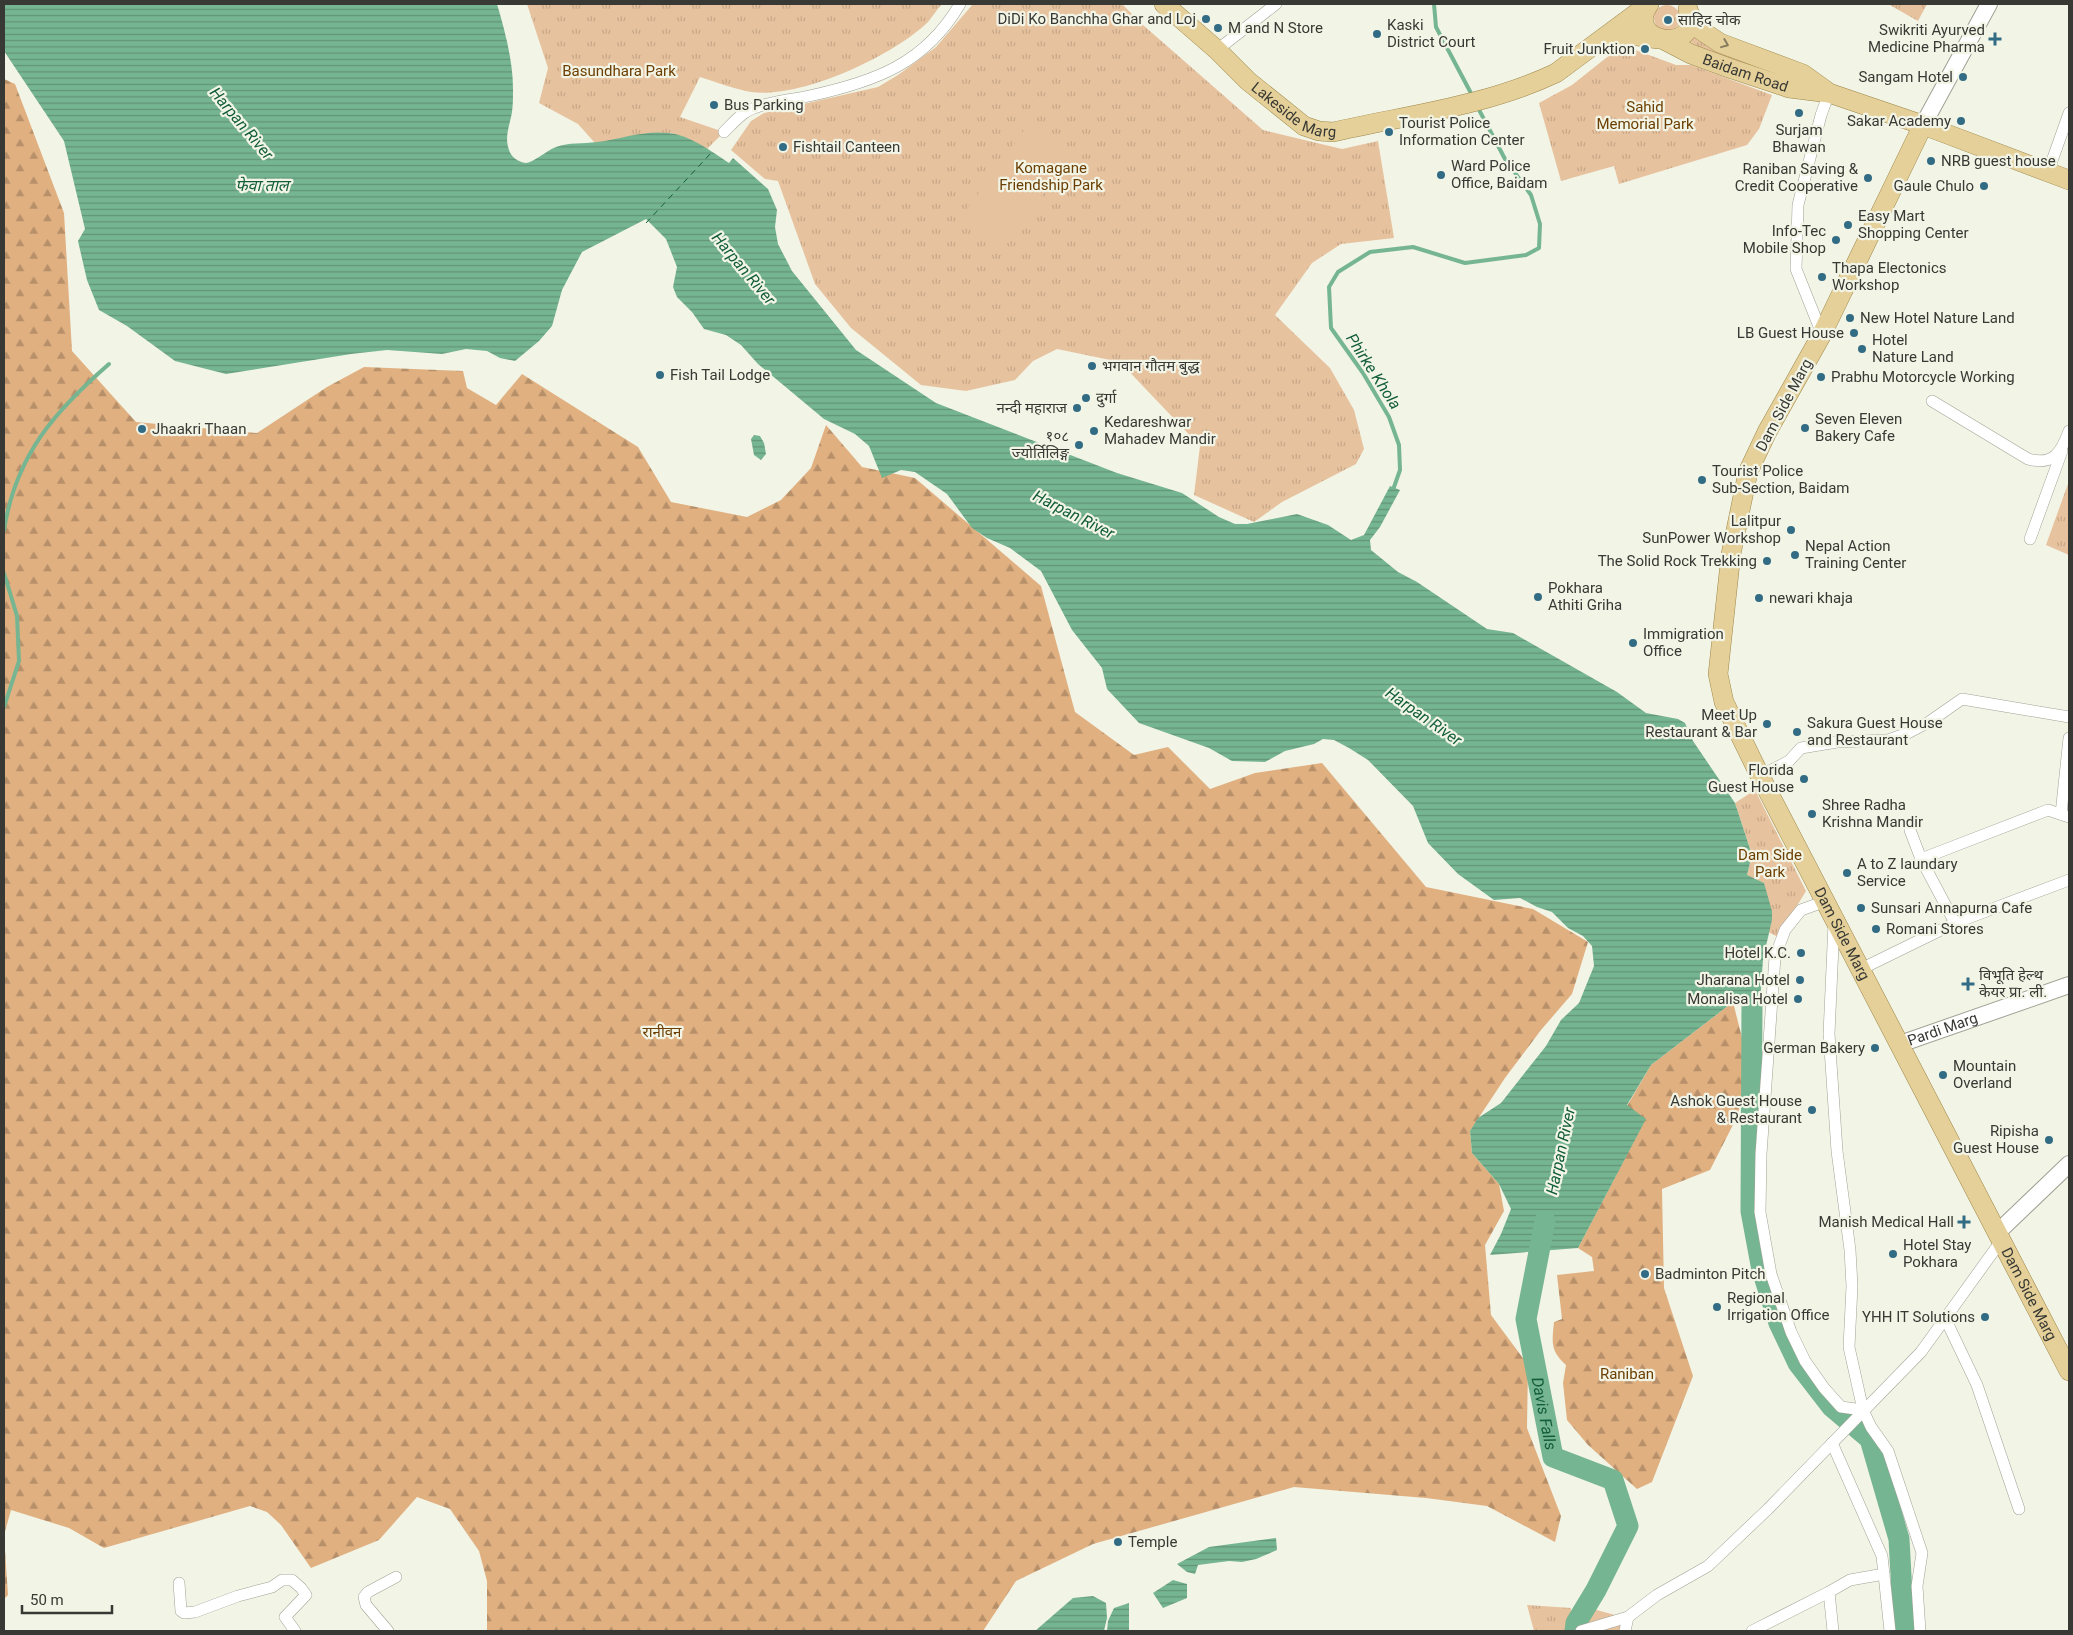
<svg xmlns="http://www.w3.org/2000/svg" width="2073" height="1635" viewBox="0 0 2073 1635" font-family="Roboto,'Noto Sans Devanagari',sans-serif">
<defs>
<pattern id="grass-tufts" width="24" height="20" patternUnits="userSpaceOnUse" patternTransform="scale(1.25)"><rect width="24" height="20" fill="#e7c29e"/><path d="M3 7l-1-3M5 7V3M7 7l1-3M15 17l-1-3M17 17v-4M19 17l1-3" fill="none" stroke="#c7a789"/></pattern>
<pattern id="forest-firs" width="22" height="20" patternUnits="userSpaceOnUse" patternTransform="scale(1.25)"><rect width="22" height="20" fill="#e0b081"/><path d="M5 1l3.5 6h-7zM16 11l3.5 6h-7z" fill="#b7906a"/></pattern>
<pattern id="water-rules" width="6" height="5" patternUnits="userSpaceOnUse" patternTransform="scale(1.25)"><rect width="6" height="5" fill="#76b591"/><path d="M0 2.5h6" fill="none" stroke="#629477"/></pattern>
</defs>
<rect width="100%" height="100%" fill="#f2f4e6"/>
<g fill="url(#grass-tufts)">
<path d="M 527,4 L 942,4 C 937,9 933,16 928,22 C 893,56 801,99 751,92 C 734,89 716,82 700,77 L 680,117 L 724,132 L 707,149 L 683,137 L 671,133 L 595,143 L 578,124 L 539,103 L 548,68 Z"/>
<polygon points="973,4 1122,4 1143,25 1263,130 1342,149 1378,141 1394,238 1341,244 1312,263 1275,315 1330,368 1354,410 1364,449 1356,464 1282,502 1254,522 1194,495 1200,446 1120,362 1057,349 1033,361 1015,380 966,391 921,385 851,328 815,284 778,181 765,179 731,150 751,121 764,113 878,87 898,75 936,47"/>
<polygon points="1888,4 1927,4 1918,21"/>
<circle cx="1667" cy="18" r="13"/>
<polygon points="1697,32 1705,43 1713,50 1804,84 1704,50 1689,41"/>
<polygon points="1623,47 1630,48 1676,65 1691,65 1772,95 1759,129 1747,145 1619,184 1614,166 1561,181 1539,103 1572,85 1616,50"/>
<polygon points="2069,481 2069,555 2046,545"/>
<polygon points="1755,790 1806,891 1778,937 1768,932 1772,920 1747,875 1752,855 1735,803"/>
<polygon points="1527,1605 1571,1608 1570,1631 1534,1631"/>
<polygon points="1586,1607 1622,1617 1622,1631 1578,1631 1579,1624"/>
</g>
<g fill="url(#forest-firs)">
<polygon points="4,79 15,84 64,213 72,351 136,422 257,433 327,387 364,367 463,371 467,388 496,405 522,374 638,447 671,502 747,517 781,500 811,468 826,425 862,467 915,478 1041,586 1075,712 1134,755 1168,747 1210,789 1255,773 1322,763 1426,887 1533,909 1588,942 1572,994 1541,1030 1505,1078 1470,1131 1472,1153 1499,1184 1504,1211 1485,1245 1491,1315 1528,1365 1527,1428 1561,1516 1555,1542 1487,1506 1426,1498 1294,1487 1093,1544 1016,1581 983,1631 487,1631 487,1581 479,1551 450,1509 417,1497 379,1540 311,1568 281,1525 267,1512 250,1506 104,1548 69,1528 11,1510 4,1535 8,1595 4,1599"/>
<path d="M 1733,1002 L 1747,1058 L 1738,1115 L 1710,1170 L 1662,1189 L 1664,1288 L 1693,1376 L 1652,1482 L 1637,1489 L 1588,1445 L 1567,1420 L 1563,1383 L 1566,1365 C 1550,1350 1552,1343 1554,1322 L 1562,1319 L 1557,1275 L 1594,1271 L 1592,1257 L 1578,1248 L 1645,1120 L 1627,1106 L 1651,1065 Z"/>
</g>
<polygon fill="#e7c29e" points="1029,123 1072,153 1006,245 963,215"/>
<g fill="url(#water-rules)">
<path d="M 4,4 L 497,4 C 505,31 513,61 513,89 C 513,97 513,105 512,112 C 510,125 504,136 509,150 C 511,157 518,162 526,163 C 532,163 548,150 556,147 C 569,142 583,144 597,142 C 621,139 644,130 668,133 C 690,135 711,151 729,163 L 733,158 L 768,189 L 777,210 L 775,227 L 778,244 L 792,271 L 856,350 L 936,403 L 1117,473 L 1182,493 L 1219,517 L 1235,524 L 1247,524 L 1297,514 L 1328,525 L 1351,540 L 1364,535 L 1390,486 L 1400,490 L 1380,527 L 1370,540 L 1371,550 L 1398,572 L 1417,582 L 1487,629 L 1513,633 L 1617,692 L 1646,713 L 1678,719 L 1685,723 L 1693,741 L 1735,803 L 1752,855 L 1747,875 L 1764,883 L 1772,911 L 1772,920 L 1763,959 L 1760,1004 L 1733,1002 L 1651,1065 L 1627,1105 L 1646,1119 L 1578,1248 L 1490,1255 L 1501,1234 L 1511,1209 L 1499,1184 L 1472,1153 L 1470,1131 L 1478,1118 L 1501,1103 L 1546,1046 L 1561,1020 L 1579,1003 L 1594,966 L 1592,946 L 1583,936 L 1568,928 L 1552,912 L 1537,907 L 1520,898 L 1494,900 L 1458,874 L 1428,843 L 1413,806 L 1368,760 L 1349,748 L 1334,740 L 1323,739 L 1314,744 L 1285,751 L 1265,762 L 1232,761 L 1209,748 L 1139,723 L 1107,689 L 1102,668 L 1072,630 L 1041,571 L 1010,548 L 987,538 L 972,528 L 947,494 L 915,472 L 901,470 L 882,478 L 869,446 L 855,434 L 824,419 L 758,364 L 741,345 L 726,335 L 704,329 L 692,312 L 677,297 L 673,287 L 677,267 L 666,239 L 646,219 L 582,252 L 562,290 L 552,326 L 539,341 L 515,361 L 500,358 L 487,351 L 466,349 L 442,354 L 387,350 L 351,354 L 226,374 L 175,361 L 127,326 L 99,310 L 87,280 L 78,241 L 85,229 L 64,141 L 4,51 Z"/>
<polygon points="754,435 760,436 764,443 766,454 761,460 754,455 751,439"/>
<polygon points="1276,1538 1277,1550 1256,1559 1242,1562 1229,1561 1198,1565 1195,1574 1187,1572 1177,1564 1209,1547"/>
<polygon points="1173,1580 1187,1584 1187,1598 1163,1608 1153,1593"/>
<polygon points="1093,1596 1106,1603 1107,1618 1104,1631 1035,1631 1073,1598"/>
<polygon points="1129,1603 1129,1631 1107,1631 1108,1621 1114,1608"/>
</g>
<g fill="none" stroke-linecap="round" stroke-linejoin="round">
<g stroke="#76b591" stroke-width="4">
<polyline points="1434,4 1436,27 1473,97"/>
<polyline points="1394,487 1400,470 1399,445 1389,417 1363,373 1331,328 1329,287 1338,272 1370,252 1413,247 1465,263 1526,255 1539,248 1540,224 1531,195 1505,159 1477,106"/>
<path d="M 4,530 C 16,455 54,412 109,364"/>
<polyline points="4,573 17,616 19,661 4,707"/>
</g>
<g stroke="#76b591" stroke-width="21">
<polyline points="1752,1003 1751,1211 1762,1270 1779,1323 1798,1363 1832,1407 1870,1439 1899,1539 1904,1631"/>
<path id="s1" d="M 1545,1221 L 1526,1319 L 1553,1457 L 1613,1480 L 1628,1526 L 1596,1590 L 1576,1623 L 1575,1631"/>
</g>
<polyline stroke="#125d3b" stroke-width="1" stroke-dasharray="6 5" stroke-linecap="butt" points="646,223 712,152"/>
<g stroke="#a1a295" stroke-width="12">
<g id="street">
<polyline points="1217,50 1276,4"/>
<path d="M 724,132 C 730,126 736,119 743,114 C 757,103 791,100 809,96 C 874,82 925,64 960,4"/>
<polyline points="2048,172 2069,113"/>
<polyline points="1822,334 1796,269 1798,205 1821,115 1829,93"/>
<path d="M 1932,401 L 2028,459 C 2053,466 2061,453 2069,431"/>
<polyline points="2030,539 2062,451"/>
<polyline points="1760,776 1789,761 1801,748 1837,742 1888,740 1908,733 1929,722 1962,699 2069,717"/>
<polyline points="2061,814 2069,738"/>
<polyline points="1910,830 1921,859 1955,923"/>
<polyline points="1921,859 2048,810 2069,817"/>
<polyline points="1826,901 1801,910 1785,930 1775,957 1761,1154 1760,1212 1771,1274 1791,1332 1805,1361 1824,1388 1841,1407 1863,1410"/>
<polyline points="1834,923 1829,1034 1837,1151 1850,1250 1852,1286 1849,1347 1863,1410 1871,1427 1888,1451 1922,1553 1917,1586 1920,1631"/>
<polyline points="1861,969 1955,923 2069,880"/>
<polyline points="1945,1318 1977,1385 2019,1509"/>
<polyline points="1832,1443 1882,1556 1890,1631"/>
<polyline points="179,1583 181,1611 184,1613 195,1612 238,1596 272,1587 282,1580 292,1580 301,1588 306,1595 285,1617 295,1631"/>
<polyline points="388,1631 366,1605 364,1597 368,1592 396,1577"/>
<polyline points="1581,1631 1628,1617 1657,1595 1708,1566 1768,1509 1921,1352 2001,1241"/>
<polyline points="1625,1631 1628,1617"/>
<polyline points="1752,1631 1829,1592"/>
<polyline points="1833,1631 1829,1592 1850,1580 1884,1574"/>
</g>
</g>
<g stroke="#a1a295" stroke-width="18">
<g id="secondary">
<polyline points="1923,125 1989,4"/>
<path id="s2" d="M 1900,1044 L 2069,985"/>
<polyline points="1997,1233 2069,1164"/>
</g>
</g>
<g stroke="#9d8749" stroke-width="20">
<g id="primary">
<path id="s3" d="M 1164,4 L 1217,50 L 1248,81 L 1304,126 L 1319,131 L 1333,132 C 1408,115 1486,106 1556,73 L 1649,4"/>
<path d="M 1649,4 C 1622,45 1704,55 1688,9"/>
<polyline points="1689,13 1699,29 1720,43 1803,74 1828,92"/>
<polyline points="1605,40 1631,35 1658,39"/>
<path id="s4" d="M 1664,40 L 1691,54 L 1729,68 L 1789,88 L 1829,93 L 1923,125 L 2069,180"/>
<path id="s5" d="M 1923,125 L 1822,334 L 1767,432 L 1748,472 L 1731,554 L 1718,674 L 1724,702 L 1760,776 L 2069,1371"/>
</g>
</g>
<use href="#street" stroke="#fff" stroke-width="11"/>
<use href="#secondary" stroke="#fff" stroke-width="16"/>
<use href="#primary" stroke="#e5d099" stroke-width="19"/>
</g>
<defs><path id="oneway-chevron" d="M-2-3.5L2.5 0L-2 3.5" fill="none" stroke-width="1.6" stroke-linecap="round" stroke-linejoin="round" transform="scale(1.25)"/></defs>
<use stroke="#867d61" href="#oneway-chevron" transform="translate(1725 44) rotate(22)"/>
<g fill="#316b84" stroke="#f2f4e6" stroke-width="2">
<circle cx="1206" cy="19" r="5"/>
<circle cx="1668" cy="20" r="5"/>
<circle cx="1218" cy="28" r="5"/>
<circle cx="1377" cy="34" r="5"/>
<path d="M1992.5 31.5h5v5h5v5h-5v5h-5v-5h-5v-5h5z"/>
<circle cx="1645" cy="49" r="5"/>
<circle cx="1963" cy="77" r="5"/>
<circle cx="714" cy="105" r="5"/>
<circle cx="1799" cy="113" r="5"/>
<circle cx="1961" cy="121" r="5"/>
<circle cx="1389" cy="132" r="5"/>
<circle cx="783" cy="147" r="5"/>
<circle cx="1931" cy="161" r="5"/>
<circle cx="1441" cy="175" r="5"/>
<circle cx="1868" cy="178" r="5"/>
<circle cx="1984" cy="186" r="5"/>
<circle cx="1848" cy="225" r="5"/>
<circle cx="1836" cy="240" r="5"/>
<circle cx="1822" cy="277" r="5"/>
<circle cx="1850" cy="318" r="5"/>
<circle cx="1854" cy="333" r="5"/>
<circle cx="1862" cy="349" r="5"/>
<circle cx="1092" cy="366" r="5"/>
<circle cx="660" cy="375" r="5"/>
<circle cx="1821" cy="377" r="5"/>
<circle cx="1086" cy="398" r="5"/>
<circle cx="1077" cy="408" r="5"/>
<circle cx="1805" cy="428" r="5"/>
<circle cx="142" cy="429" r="5"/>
<circle cx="1094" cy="431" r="5"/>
<circle cx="1079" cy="445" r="5"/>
<circle cx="1702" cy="480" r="5"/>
<circle cx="1791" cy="530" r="5"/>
<circle cx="1795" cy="555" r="5"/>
<circle cx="1767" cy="561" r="5"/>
<circle cx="1538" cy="597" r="5"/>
<circle cx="1759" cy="598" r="5"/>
<circle cx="1633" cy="643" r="5"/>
<circle cx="1767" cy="724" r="5"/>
<circle cx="1797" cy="732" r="5"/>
<circle cx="1804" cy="779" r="5"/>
<circle cx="1812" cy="814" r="5"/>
<circle cx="1847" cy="873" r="5"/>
<circle cx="1861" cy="908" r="5"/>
<circle cx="1876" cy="929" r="5"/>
<circle cx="1801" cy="953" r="5"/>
<circle cx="1800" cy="980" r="5"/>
<path d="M1965.5 976.5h5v5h5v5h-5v5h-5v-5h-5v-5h5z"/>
<circle cx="1798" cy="999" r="5"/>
<circle cx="1875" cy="1048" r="5"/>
<circle cx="1943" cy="1075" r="5"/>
<circle cx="1812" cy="1110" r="5"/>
<circle cx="2049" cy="1140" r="5"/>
<path d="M1961.5 1214.5h5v5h5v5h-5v5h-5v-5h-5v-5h5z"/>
<circle cx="1893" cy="1254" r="5"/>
<circle cx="1645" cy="1274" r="5"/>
<circle cx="1717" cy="1307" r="5"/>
<circle cx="1985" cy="1317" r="5"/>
<circle cx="1118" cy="1542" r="5"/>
</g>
<g text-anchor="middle" stroke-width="4.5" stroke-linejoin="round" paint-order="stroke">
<g font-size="15" fill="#383934" stroke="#f2f4e6" text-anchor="start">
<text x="1196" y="24" text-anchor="end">DiDi Ko Banchha Ghar and Loj</text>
<text x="1678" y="25">साहिद चोक</text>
<text x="1387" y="30">Kaski<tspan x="1387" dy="17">District Court</tspan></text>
<text x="1228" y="33">M and N Store</text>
<text x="1985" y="35" text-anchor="end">Swikriti Ayurved<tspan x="1985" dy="17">Medicine Pharma</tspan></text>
<text x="1635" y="54" text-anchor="end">Fruit Junktion</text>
<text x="1953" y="82" text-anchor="end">Sangam Hotel</text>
<text x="724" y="110">Bus Parking</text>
<text x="1951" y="126" text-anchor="end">Sakar Academy</text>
<text x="1399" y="128">Tourist Police<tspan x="1399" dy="17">Information Center</tspan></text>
<text x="1799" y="135" text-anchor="middle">Surjam<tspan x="1799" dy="17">Bhawan</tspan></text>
<text x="793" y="152">Fishtail Canteen</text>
<text x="1941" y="166">NRB guest house</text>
<text x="1451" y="171">Ward Police<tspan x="1451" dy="17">Office, Baidam</tspan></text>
<text x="1858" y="174" text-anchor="end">Raniban Saving &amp;<tspan x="1858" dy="17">Credit Cooperative</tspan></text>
<text x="1974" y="191" text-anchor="end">Gaule Chulo</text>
<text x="1858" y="221">Easy Mart<tspan x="1858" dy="17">Shopping Center</tspan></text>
<text x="1826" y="236" text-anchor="end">Info-Tec<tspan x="1826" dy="17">Mobile Shop</tspan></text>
<text x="1832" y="273">Thapa Electonics<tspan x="1832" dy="17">Workshop</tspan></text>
<text x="1860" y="323">New Hotel Nature Land</text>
<text x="1844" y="338" text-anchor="end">LB Guest House</text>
<text x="1872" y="345">Hotel<tspan x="1872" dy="17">Nature Land</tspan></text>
<text x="1102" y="371">भगवान गौतम बुद्ध</text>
<text x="670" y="380">Fish Tail Lodge</text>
<text x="1831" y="382">Prabhu Motorcycle Working</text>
<text x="1096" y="403">दुर्गा</text>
<text x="1067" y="413" text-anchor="end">नन्दी महाराज</text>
<text x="1815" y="424">Seven Eleven<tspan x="1815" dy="17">Bakery Cafe</tspan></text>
<text x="1104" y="427">Kedareshwar<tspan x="1104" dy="17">Mahadev Mandir</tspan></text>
<text x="152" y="434">Jhaakri Thaan</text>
<text x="1069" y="441" text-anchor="end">१०८<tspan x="1069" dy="17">ज्योर्तिलिङ्ग</tspan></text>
<text x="1712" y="476">Tourist Police<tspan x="1712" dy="17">Sub-Section, Baidam</tspan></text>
<text x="1781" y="526" text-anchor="end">Lalitpur<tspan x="1781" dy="17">SunPower Workshop</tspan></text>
<text x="1805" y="551">Nepal Action<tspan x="1805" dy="17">Training Center</tspan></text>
<text x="1757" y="566" text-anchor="end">The Solid Rock Trekking</text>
<text x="1548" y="593">Pokhara<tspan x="1548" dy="17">Athiti Griha</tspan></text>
<text x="1769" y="603">newari khaja</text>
<text x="1643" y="639">Immigration<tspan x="1643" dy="17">Office</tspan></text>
<text x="1757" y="720" text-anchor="end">Meet Up<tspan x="1757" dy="17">Restaurant &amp; Bar</tspan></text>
<text x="1807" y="728">Sakura Guest House<tspan x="1807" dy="17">and Restaurant</tspan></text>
<text x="1794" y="775" text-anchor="end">Florida<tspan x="1794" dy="17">Guest House</tspan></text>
<text x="1822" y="810">Shree Radha<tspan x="1822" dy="17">Krishna Mandir</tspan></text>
<text x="1857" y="869">A to Z laundary<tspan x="1857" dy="17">Service</tspan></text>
<text x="1871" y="913">Sunsari Annapurna Cafe</text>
<text x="1886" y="934">Romani Stores</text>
<text x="1791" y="958" text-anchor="end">Hotel K.C.</text>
<text x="1979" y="980">विभूति हेल्थ<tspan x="1979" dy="17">केयर प्रा. ली.</tspan></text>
<text x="1790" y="985" text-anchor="end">Jharana Hotel</text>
<text x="1788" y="1004" text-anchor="end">Monalisa Hotel</text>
<text x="1865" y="1053" text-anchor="end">German Bakery</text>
<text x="1953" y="1071">Mountain<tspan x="1953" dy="17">Overland</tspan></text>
<text x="1802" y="1106" text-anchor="end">Ashok Guest House<tspan x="1802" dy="17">&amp; Restaurant</tspan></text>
<text x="2039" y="1136" text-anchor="end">Ripisha<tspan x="2039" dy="17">Guest House</tspan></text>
<text x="1954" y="1227" text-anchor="end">Manish Medical Hall</text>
<text x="1903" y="1250">Hotel Stay<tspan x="1903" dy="17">Pokhara</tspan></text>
<text x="1655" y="1279">Badminton Pitch</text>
<text x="1727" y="1303">Regional<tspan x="1727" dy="17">Irrigation Office</tspan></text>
<text x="1975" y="1322" text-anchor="end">YHH IT Solutions</text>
<text x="1128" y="1547">Temple</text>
</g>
<g font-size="15" fill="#6b3e01" stroke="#f2f4e6">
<text x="619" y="76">Basundhara Park</text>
<text x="1645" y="112">Sahid<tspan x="1645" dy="17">Memorial Park</tspan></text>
<text x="1051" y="173">Komagane<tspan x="1051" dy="17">Friendship Park</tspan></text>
<text x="1770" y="860">Dam Side<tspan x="1770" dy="17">Park</tspan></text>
<text x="662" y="1037">रानीवन</text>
<text x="1627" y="1379">Raniban</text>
</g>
<g font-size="15" fill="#383934" stroke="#f2f4e6">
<text dy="5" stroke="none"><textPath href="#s4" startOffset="88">Baidam Road</textPath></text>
<text dy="5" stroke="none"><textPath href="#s3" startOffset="170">Lakeside Marg</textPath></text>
<text transform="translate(1784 405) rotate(-62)" y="5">Dam Side Marg</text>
<text dy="5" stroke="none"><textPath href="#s5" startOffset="882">Dam Side Marg</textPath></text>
<text dy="5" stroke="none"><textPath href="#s2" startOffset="45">Pardi Marg</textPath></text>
<text dy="5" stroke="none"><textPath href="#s5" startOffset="1288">Dam Side Marg</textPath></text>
</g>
<g font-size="16" font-style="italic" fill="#125d3b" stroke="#f2f4e6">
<text transform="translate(242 123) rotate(50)" y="6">Harpan River</text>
<text x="262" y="191">फेवा ताल</text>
<text transform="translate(744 268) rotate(50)" y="6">Harpan River</text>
<text transform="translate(1374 371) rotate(57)" y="6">Phirke Khola</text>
<text transform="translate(1074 514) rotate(27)" y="6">Harpan River</text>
<text transform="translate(1424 716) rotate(35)" y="6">Harpan River</text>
<text transform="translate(1560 1151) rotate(-78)" y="6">Harpan River</text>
<text dy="6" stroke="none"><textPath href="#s1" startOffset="196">Davis Falls</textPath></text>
</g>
</g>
<rect width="2073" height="1635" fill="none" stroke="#383934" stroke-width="10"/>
<path d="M22 1605v8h90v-8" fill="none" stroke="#383934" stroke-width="2.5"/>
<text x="30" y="1605" font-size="15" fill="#383934" stroke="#f2f4e6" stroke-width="4" paint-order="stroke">50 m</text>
</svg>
